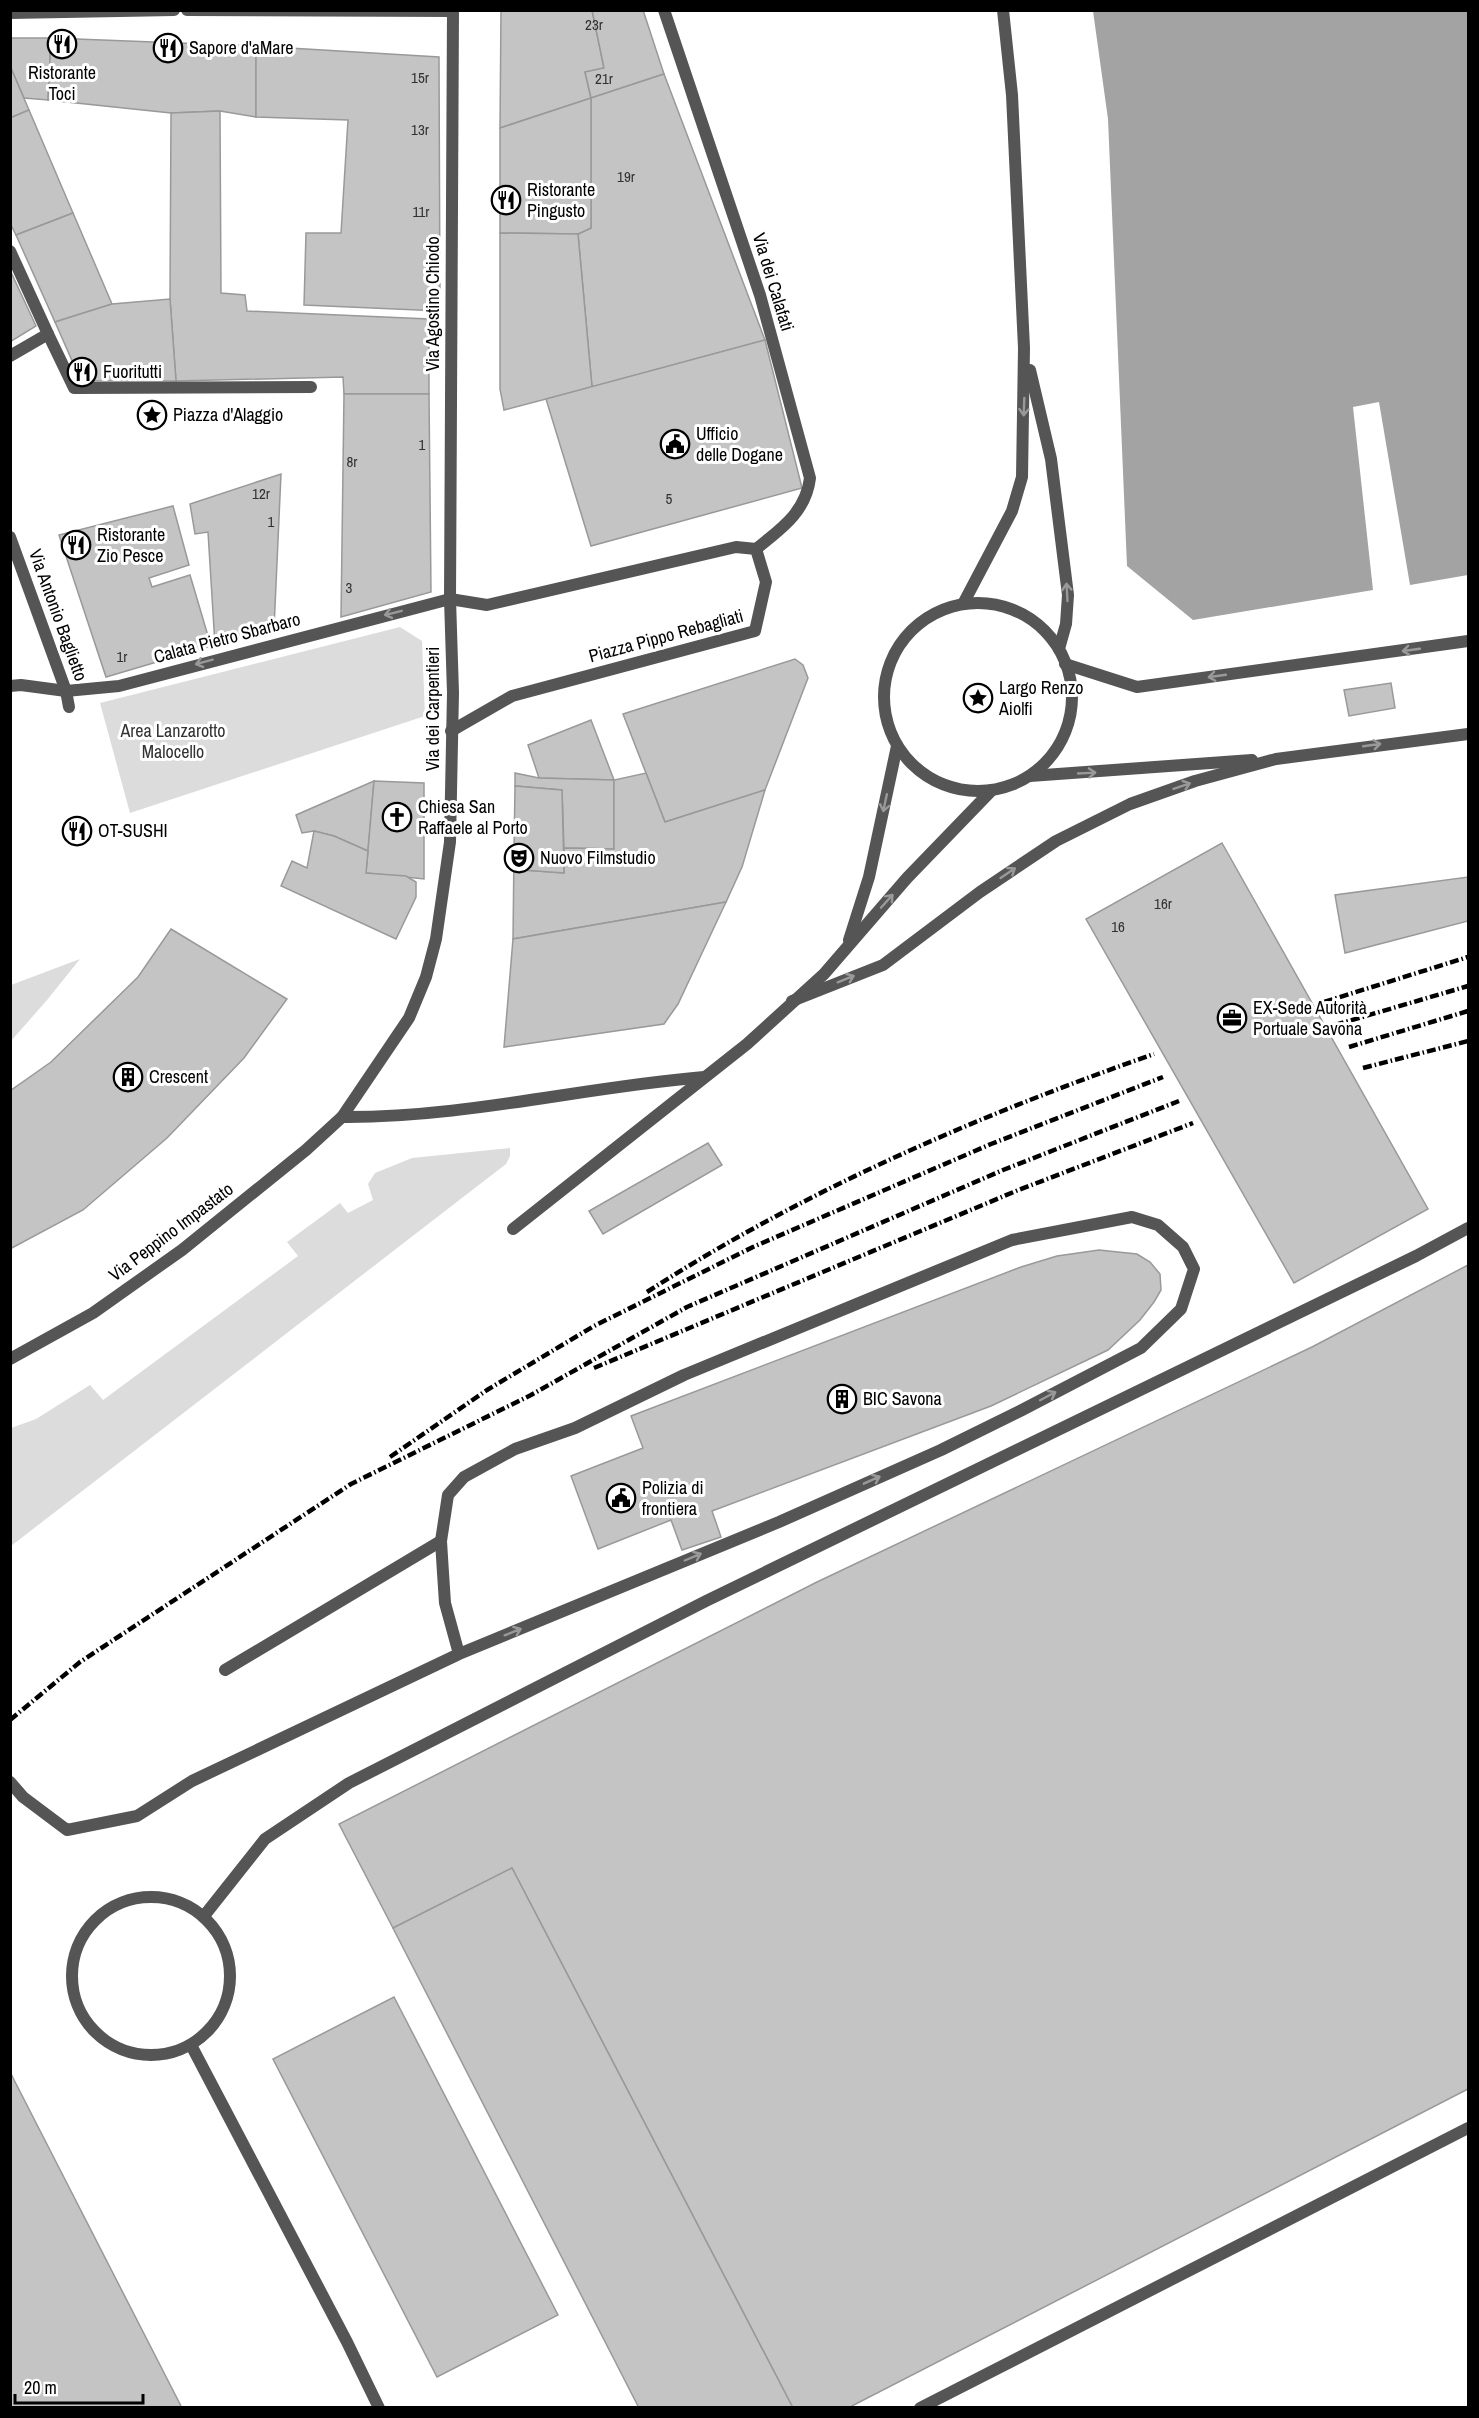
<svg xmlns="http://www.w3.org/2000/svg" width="1479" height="2418" viewBox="0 0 1479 2418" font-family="'Archivo Narrow',sans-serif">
<rect width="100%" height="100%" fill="#fff"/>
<g fill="#dcdcdc">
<polygon points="400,627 422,641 425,716 130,813 100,703"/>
<polygon points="80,959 47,1000 11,1041 11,985"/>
<polygon points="510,1148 510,1156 506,1164 11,1546 11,1428 36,1419 90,1385 103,1400 298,1256 287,1242 340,1203 348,1213 373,1200 368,1184 375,1173 412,1158"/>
</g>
<polygon fill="#a3a3a3" points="1093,11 1468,11 1468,575 1410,585 1379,402 1353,407 1373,590 1193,620 1127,566 1108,119"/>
<g fill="#c4c4c4" stroke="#999" stroke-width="1.5">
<polygon points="501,10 592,10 604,68 585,72 591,98 500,128"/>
<polygon points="592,10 643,10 664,74 591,98 585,72 604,68"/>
<polygon points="10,38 51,38 48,100 24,98 10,66"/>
<polygon points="51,38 256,46 256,117 220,111 171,113 48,100"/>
<polygon points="256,46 439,57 440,311 304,305 306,233 341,233 348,120 256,117"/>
<polygon points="10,66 29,110 10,118"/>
<polygon points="664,74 765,340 592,387 578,234 591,228 591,98"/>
<polygon points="591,98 591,228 578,234 500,233 500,128"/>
<polygon points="29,110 73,213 16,235 10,223 10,118"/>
<polygon points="220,111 221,293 245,295 247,311 429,319 429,394 344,394 343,377 176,381 170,299 171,113"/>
<polygon points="73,213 112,304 55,322 16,235"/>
<polygon points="500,233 578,234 592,387 504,410 500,389"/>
<polygon points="10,270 36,326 10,342"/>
<polygon points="170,299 176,381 81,381 55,322 112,304"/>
<polygon points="765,340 802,488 591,546 546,399"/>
<polygon points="344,394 429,394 431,592 341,617"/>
<polygon points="281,474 274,629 215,645 208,532 195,534 190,504"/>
<polygon points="173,506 189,565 149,578 152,587 190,575 211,646 106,677 59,535"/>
<polygon points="795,659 803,665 808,678 765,790 665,822 623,714"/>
<polygon points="1391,683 1395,708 1349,716 1344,690"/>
<polygon points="591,720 614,780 539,778 528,745"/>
<polygon points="515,773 539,778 614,780 614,849 564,848 562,790 515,786"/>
<polygon points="646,773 665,822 765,790 742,867 726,902 513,939 514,852 523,870 564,873 564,848 614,849 614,780"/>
<polygon points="374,781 368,851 334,836 314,831 302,833 296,815"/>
<polygon points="374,781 424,783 424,879 366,873"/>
<polygon points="515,786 562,790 564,873 523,870 514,852"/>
<polygon points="314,831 334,836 368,851 366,873 406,876 416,882 416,897 396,939 281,886 292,861 307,868"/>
<polygon points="1222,843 1428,1209 1294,1283 1086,919"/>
<polygon points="1468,877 1468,921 1345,953 1335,895"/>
<polygon points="726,902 678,1004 664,1024 504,1047 513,939"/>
<polygon points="171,929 287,999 244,1058 167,1138 83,1210 10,1249 10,1091 51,1062 138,977"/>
<polygon points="708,1143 722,1165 603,1234 589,1211"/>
<polygon points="1099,1250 1137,1254 1150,1262 1160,1274 1161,1290 1154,1302 1140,1320 1108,1350 991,1406 712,1511 721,1537 682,1550 671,1520 598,1549 571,1476 643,1448 631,1416 1021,1267 1057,1256"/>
<polygon points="1468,1265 1468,2089 848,2408 793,2408 512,1868 393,1928 339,1824 817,1582 1312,1347"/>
<polygon points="512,1868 793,2408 639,2408 393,1928"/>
<polygon points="394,1997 558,2315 437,2377 273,2059"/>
<polygon points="10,2072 182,2408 10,2408"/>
</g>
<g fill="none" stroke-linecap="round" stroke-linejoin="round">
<g stroke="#555" stroke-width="12">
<polyline points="187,10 453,11"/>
<polyline points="10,13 174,10"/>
<polyline points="1030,370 1051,459 1068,595 1066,624 1059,649"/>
<polyline points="450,599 487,605 736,547 756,549 766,582 755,631 512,696 451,731"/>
<circle cx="978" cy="697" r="94"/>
<polyline points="963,604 1012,511 1022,477 1024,348 1012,95 1003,10"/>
<polyline points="1065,664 1137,687 1468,641"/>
<polyline points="1030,776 1252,760"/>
<polyline points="849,940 869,877 897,746"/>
<polyline points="792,1001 883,965 980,892 1056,841 1130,804 1195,781 1276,759 1468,734"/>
<path d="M 342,1117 C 464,1118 583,1087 704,1077"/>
<polyline points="513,1229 747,1044 824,974 907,878 992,790"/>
<polyline points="225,1670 441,1541"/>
<polyline points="10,1782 23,1797 67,1830 137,1816 192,1781 459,1654 779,1522 941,1450 1022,1410 1141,1348 1181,1309 1194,1269 1183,1247 1158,1225 1132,1217 1012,1240 684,1375 575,1428 515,1449 464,1477 448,1495 441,1541 443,1573 445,1603 459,1654"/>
<circle cx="151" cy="1976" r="79"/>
<polyline points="204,1916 265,1839 349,1783 706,1601 1416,1256 1468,1228"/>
<polyline points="191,2045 347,2342 379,2408"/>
<polyline points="920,2408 1468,2128"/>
</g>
<g stroke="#555" stroke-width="12">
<path d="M 664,10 L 760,295 L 810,478 C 806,512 781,529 756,549"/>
<polyline points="10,251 48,334"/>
<polyline points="10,356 48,334 74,388 311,387"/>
<polyline points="10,537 66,691 69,707"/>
<polyline points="10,686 21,685 66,691 119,686 450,599"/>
<polyline points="10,1359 93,1313 182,1250 306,1150 342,1117 409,1018 426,977 436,939 450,842 453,693 450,599 453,10"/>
</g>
<g stroke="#000" stroke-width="4.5" stroke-dasharray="9 3 1.5 3" stroke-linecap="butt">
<polyline points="1324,1002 1468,957"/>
<polyline points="1335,1025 1468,986"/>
<polyline points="1349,1047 1468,1011"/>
<polyline points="1363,1068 1468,1041"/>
<path d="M 647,1292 C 805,1190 977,1116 1154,1054"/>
<polyline points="594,1368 1016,1191 1193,1123"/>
<polyline points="390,1457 487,1390 594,1326 753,1247 991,1144 1163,1077"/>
<polyline points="10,1720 80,1662 351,1484 531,1395 687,1307 1003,1170 1179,1101"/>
</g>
</g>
<defs><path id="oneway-shaft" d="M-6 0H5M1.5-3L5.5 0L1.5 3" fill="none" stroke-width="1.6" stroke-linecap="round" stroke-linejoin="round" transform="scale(1.5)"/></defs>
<g stroke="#999">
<use href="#oneway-shaft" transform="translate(1024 407) rotate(92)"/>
<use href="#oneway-shaft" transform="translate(1067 592) rotate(-93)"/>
<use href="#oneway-shaft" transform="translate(393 613) rotate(166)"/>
<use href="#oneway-shaft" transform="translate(1411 650) rotate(172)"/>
<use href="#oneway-shaft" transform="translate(204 662) rotate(165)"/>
<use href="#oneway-shaft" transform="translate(1217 676) rotate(172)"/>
<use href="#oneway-shaft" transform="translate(1372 745) rotate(-8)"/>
<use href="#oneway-shaft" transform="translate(1087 773) rotate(-3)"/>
<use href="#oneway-shaft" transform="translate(1182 786) rotate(-19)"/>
<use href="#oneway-shaft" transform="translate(885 803) rotate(102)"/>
<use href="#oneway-shaft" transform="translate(1008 873) rotate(-34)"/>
<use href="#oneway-shaft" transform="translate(887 901) rotate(-48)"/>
<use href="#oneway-shaft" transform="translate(846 979) rotate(-22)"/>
<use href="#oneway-shaft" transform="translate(1048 1396) rotate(-28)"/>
<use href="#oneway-shaft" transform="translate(872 1480) rotate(-24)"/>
<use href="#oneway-shaft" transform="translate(693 1557) rotate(-23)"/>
<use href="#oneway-shaft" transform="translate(513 1632) rotate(-22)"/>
</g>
<defs>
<g id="restaurant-ring" transform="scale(1.5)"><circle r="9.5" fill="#fff" stroke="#000" stroke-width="1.5"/><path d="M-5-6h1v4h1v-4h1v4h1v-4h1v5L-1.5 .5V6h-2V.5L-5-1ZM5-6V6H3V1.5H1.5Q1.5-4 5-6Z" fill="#000"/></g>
<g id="sight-ring" transform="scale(1.5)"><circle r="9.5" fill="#fff" stroke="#000" stroke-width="1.5"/><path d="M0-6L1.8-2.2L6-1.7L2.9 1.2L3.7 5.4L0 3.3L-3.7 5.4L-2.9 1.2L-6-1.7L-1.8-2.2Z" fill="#000"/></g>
<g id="civic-ring" transform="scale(1.5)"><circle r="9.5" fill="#fff" stroke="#000" stroke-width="1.5"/><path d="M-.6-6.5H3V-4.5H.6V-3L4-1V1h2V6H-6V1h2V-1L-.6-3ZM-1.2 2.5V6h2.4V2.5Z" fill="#000"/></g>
<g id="church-ring" transform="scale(1.5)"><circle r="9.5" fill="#fff" stroke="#000" stroke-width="1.5"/><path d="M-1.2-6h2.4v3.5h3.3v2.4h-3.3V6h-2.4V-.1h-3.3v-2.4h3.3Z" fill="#000"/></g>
<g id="theatre-ring" transform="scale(1.5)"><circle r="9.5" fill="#fff" stroke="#000" stroke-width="1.5"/><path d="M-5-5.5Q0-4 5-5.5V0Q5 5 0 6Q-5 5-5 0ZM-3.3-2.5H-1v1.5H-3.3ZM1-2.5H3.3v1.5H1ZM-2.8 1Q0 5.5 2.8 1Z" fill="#000"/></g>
<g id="office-ring" transform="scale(1.5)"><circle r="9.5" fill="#fff" stroke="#000" stroke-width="1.5"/><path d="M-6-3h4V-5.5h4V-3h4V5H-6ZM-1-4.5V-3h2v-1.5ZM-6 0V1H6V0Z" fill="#000"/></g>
<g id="building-ring" transform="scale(1.5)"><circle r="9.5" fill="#fff" stroke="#000" stroke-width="1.5"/><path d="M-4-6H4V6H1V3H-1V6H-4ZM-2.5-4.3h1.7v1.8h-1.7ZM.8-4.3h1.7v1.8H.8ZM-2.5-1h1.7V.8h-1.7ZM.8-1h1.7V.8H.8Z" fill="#000"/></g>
</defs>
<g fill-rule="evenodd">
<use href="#restaurant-ring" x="62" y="44"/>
<use href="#restaurant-ring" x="168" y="48"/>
<use href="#restaurant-ring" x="506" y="200"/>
<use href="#restaurant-ring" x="82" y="372"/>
<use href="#sight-ring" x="152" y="415"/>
<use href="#civic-ring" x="675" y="444"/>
<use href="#restaurant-ring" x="76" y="545"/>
<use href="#sight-ring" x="978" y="698"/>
<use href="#church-ring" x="397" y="817"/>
<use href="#restaurant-ring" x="77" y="831"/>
<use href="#theatre-ring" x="519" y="858"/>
<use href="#office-ring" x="1232" y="1018"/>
<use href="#building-ring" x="128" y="1077"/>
<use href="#building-ring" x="842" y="1399"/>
<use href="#civic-ring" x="621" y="1498"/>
</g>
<g text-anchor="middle" stroke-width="6" stroke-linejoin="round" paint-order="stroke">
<g font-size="15" fill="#313131">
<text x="594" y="30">23r</text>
<text x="420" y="83">15r</text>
<text x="604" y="84">21r</text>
<text x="420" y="135">13r</text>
<text x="626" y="182">19r</text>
<text x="421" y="217">11r</text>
<text x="422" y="450">1</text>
<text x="352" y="467">8r</text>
<text x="261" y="499">12r</text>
<text x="669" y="504">5</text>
<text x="271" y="527">1</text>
<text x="349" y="593">3</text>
<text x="122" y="662">1r</text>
<text x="1163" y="909">16r</text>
<text x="1118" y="932">16</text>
</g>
<g font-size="18" fill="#000" stroke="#fff" text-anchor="start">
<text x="189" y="54">Sapore d'aMare</text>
<text x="62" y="79" text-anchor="middle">Ristorante<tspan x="62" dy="21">Toci</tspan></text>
<text x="527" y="196">Ristorante<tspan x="527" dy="21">Pingusto</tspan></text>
<text x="103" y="378">Fuoritutti</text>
<text x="173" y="421">Piazza d'Alaggio</text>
<text x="696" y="440">Ufficio<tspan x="696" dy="21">delle Dogane</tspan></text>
<text x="97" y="541">Ristorante<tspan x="97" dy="21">Zio Pesce</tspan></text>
<text x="999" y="694">Largo Renzo<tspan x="999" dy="21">Aiolfi</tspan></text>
<text x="418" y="813">Chiesa San<tspan x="418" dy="21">Raffaele al Porto</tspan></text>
<text x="98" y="837">OT-SUSHI</text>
<text x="540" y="864">Nuovo Filmstudio</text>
<text x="1253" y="1014">EX-Sede Autorità<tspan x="1253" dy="21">Portuale Savona</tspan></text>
<text x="149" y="1083">Crescent</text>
<text x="863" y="1405">BIC Savona</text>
<text x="642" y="1494">Polizia di<tspan x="642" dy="21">frontiera</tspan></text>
</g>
<g font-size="18" fill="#000" stroke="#fff">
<text transform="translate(773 282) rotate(73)" y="6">Via dei Calafati</text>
<text transform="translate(433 304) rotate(-90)" y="6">Via Agostino Chiodo</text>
<text transform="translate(58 615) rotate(70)" y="6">Via Antonio Baglietto</text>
<text transform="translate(666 636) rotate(-15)" y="6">Piazza Pippo Rebagliati</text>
<text transform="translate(227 638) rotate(-15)" y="6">Calata Pietro Sbarbaro</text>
<text transform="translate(433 709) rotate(-90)" y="6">Via dei Carpentieri</text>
<text transform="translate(171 1232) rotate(-37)" y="6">Via Peppino Impastato</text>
</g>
<g font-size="18" fill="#333" stroke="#fff">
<text x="173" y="737">Area Lanzarotto<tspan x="173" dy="21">Malocello</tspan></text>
</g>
</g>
<rect width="1479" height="2418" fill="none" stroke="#000000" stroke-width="24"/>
<path d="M15 2394v9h128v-9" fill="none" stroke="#000000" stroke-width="3"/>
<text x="24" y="2394" font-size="18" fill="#000000" stroke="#ffffff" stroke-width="4.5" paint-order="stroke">20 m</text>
</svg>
